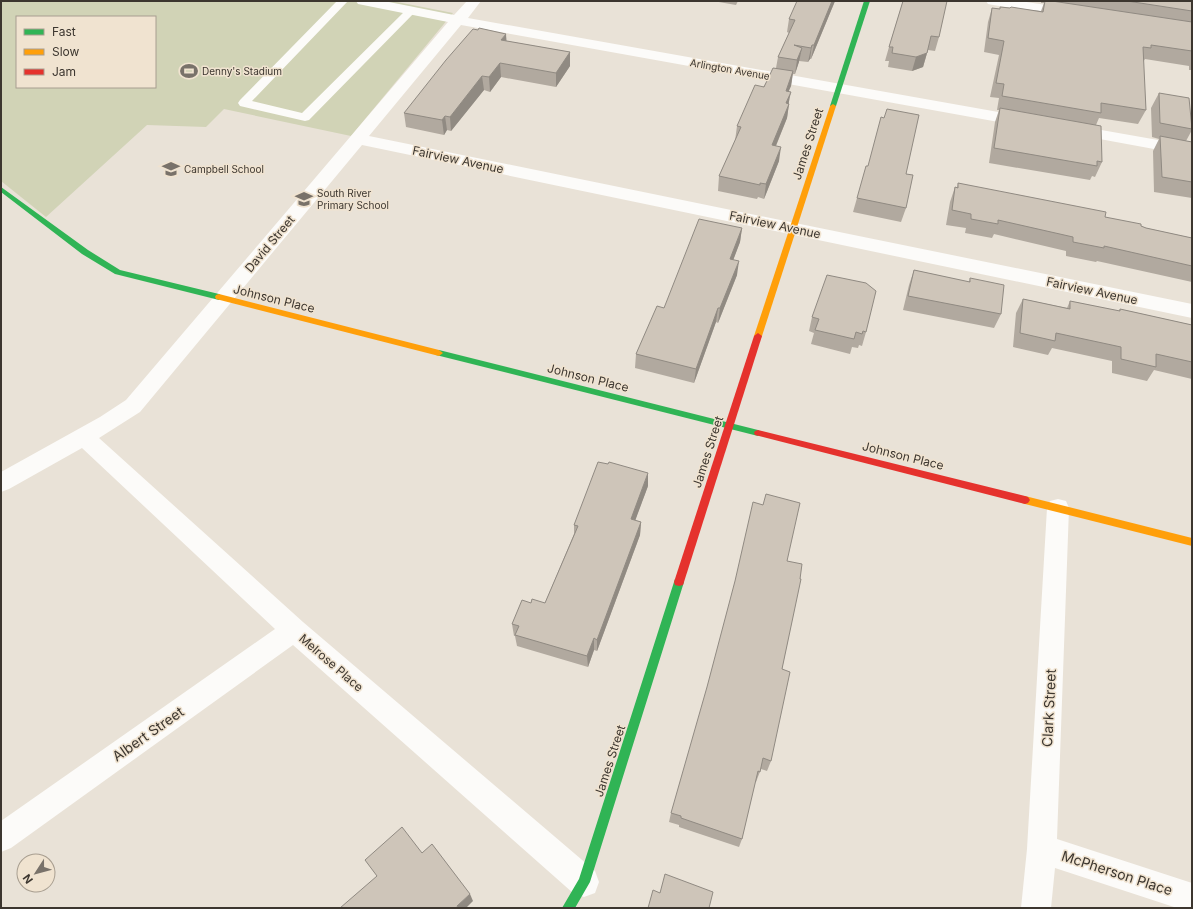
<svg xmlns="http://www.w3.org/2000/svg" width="1193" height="909" viewBox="0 0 1193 909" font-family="Inter,sans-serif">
<rect width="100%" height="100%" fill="#e9e2d7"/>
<path fill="#d1d3b6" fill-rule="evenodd" d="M 1,1 L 392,1 L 453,13 L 351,136 L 224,109 L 206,127 L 147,125 L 46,217 L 1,181 ZM 17,17 L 155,17 L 155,87 L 17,87 Z"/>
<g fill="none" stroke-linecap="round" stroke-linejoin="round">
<polygon fill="#fcfbf9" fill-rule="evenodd" points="337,1 348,1 252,101 302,113 407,9 415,9 416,11 309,120 305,121 240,106 238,103 240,100"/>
<g fill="#fcfbf9" fill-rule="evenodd">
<polygon points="356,1 384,1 454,15 467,1 481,1 468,18 1027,117 1033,119 1035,122 1033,125 1027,127 461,25 369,136 1192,304 1192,318 362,145 140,412 99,438 303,622 595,871 599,882 595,893 584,897 573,893 293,645 11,848 1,852 1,821 275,629 82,448 9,489 1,492 1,472 100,417 126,400 448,22 358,4"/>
<polygon points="986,1 1020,1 1072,9 1077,10 1079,13 1077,16 1072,17 993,5 988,4"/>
<polygon points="1073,125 1192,146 1192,156 1067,133 1065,130 1067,127"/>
<polygon points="1058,499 1066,501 1069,508 1057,839 1192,883 1192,908 1177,908 1055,868 1051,908 1021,908 1027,849 1047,508 1050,501"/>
</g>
<g fill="#30b455" fill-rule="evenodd">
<polygon points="864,1 870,1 836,106 831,107 830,106"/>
<polygon points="1,187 88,250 120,270 219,294 223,297 219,300 115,274 82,254 1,192"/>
<polygon points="439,350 758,430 762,433 758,436 436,355 435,353 436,351"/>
<polygon points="679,578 683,579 684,582 590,882 575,908 562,908 579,879 674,582 675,579"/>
</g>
<g fill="#ff9f0a" fill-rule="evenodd">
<polygon points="833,104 836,106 762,336 761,338 755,338 754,336 830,106"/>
<polygon points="219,294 439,350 443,353 439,356 216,299 215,297 216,295"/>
<polygon points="1025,496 1192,538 1192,546 1025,504 1022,503 1020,500 1022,497"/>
</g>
<g fill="#e5322d" fill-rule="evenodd">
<polygon points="758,333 762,336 684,582 683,585 679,586 675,585 674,582 754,336"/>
<polygon points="758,430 1025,496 1028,497 1030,500 1028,503 1025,504 755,435 754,433 755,431"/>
</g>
</g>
<g fill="#b1a99f">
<polygon points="713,1 738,1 736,5"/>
<polygon points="835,1 811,59 810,59 808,62 799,61 795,74 793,74 791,86 788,91 789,104 787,118 776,146 779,161 764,199 758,197 757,199 718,191 719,176 735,141 737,126 776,68 778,57 789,33 787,32 789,19"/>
<polygon points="903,1 939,37 935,51 928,50 923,67 912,71 888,67 889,61 885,61 889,47"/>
<polygon points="1041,1 1192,1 1192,70 1189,70 1189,66 1145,59 1143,62 1146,110 1138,124 1099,118 1096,125 1102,162 1095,177 1092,176 1090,180 989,163 995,122 999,110 997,110 999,98 990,97 999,55 984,52 988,22 992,8 999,9 1010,8 1041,11 1044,3 1041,3"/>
<polygon points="507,41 570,52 570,66 556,87 501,77 490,92 484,90 451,131 447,130 444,135 406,127 404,113"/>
<polygon points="1159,93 1192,124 1192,130 1186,141 1192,142 1192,198 1154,192 1153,151 1159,139 1152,137 1151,108"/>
<polygon points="906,174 906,208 901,222 853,212 857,198"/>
<polygon points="958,183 1105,217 1141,226 1146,228 1192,238 1192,282 1097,261 1096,262 1066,256 1066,251 994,234 992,238 965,233 966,228 946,225 950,202 955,187 957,188"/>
<polygon points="742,228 740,242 733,260 737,275 718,323 716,322 694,383 635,368 636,354 664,308"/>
<polygon points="914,270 969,282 970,278 1001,314 994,328 903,310 909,285"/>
<polygon points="1023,299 1067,308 1070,301 1119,311 1120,309 1192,325 1192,379 1154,370 1147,381 1112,373 1112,361 1052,348 1048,355 1013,347 1016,313"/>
<polygon points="812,317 866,332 862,346 859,345 858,348 852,347 850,354 811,344 814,333 809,331"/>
<polygon points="648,486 635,520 641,522 640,535 597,651 594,650 588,667 517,646 515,636 514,636 512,624 531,603 545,603 574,534 574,525"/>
<polygon points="787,561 800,579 782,669 771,761 767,771 761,769 756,782 755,781 742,839 739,847 679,827 679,825 669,822 671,813"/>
</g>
<g fill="#908a82">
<polygon points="832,1 835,1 811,59 814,45"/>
<polygon points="506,34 507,48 501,40"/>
<polygon points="812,45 810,59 808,62 811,48"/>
<polygon points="802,48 799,62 795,74 797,60"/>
<polygon points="570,52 570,66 556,87 556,73"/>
<polygon points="927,53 923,67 912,71 916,57"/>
<polygon points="500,63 501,77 490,92 489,77"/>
<polygon points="793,71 791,86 783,105 786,91"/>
<polygon points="482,76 484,90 451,131 450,117"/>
<polygon points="791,92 788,106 786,103"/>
<polygon points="789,104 787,118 770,160 772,145"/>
<polygon points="445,116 447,130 444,135 442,120"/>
<polygon points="781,147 779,161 764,199 766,184"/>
<polygon points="742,228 740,242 728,274 730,259"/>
<polygon points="739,261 737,275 718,323 720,308"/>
<polygon points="718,308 716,322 694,383 696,369"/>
<polygon points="648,473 648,486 631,532 631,519"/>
<polygon points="641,522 640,535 597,651 597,640"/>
<polygon points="594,638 594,650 588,667 587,656"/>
<polygon points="470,894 473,901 466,908 458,908 457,906"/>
</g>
<g fill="#cec5b9" stroke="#908a82">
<polygon points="797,1 832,1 814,45 812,45 811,48 794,45 802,48 797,60 778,57 795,20 789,19"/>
<polygon points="903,1 947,1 939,37 931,36 927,53 916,57 892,53 893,47 889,47"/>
<polygon points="1045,1 1052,1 1192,22 1192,51 1151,45 1151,48 1143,47 1146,110 1101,103 1101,113 1002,96 1004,84 996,83 1004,41 988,38 992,8 1000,9 1000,7 1010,8 1011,7 1043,12"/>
<polygon points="1127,1 1192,1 1192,11"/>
<polygon points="479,28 506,34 501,40 570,52 556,73 500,63 489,77 482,76 450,117 445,116 442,120 404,113 446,60 473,29 478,30"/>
<polygon points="773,68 793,71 786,91 791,92 786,103 789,104 772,145 781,147 766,184 760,183 760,185 719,176 741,127 737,126 755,85 764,87"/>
<polygon points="1159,93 1189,98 1192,129 1160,123"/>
<polygon points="1000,108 1101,126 1102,162 1097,161 1097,166 994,148"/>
<polygon points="887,109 919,115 906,174 913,175 906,208 857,198 866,166 868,166 881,117 884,118"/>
<polygon points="1160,136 1192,142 1192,182 1162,177"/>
<polygon points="958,183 1106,212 1105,217 1141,224 1141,226 1146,228 1192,238 1192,266 1104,246 1104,248 1073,242 1073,237 998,220 998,224 971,219 971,214 952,210 955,187 958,188"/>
<polygon points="699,219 742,228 730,259 739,261 720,308 718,308 696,369 636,354 657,306 664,308"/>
<polygon points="914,270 970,282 970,278 1004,285 1001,314 908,296"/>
<polygon points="827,275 866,283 876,291 866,332 863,331 862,334 856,332 854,339 815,330 819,319 812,317"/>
<polygon points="1023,299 1070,309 1070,301 1120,311 1120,309 1192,325 1192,362 1156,354 1156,367 1121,359 1121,347 1056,333 1055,341 1020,333"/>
<polygon points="598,462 608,464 609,462 648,473 631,519 641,522 597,640 594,638 587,656 515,635 519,626 512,624 522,600 531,603 532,599 545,603 578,526 574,525"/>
<polygon points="766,494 800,503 787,561 802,564 800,579 801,579 782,669 790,672 771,761 763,758 760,772 758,771 742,839 681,818 681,816 671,813 707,687 735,581 753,502 763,505"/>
<polygon points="402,827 422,853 432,844 470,894 457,906 458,908 340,908 377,876 365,860"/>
<polygon points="665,874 713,892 709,908 648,908 653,890 660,893"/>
</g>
<defs>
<g id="stadium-bare" transform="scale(1.38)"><path d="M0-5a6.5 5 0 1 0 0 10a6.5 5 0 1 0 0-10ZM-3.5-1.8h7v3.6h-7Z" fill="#79726a" stroke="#f0e3d0" stroke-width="2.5" paint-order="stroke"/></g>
<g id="school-bare" transform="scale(1.38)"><path d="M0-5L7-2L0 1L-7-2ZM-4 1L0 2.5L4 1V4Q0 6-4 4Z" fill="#79726a" stroke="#f0e3d0" stroke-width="2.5" paint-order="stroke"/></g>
</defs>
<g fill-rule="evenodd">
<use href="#stadium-bare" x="189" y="71"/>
<use href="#school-bare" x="171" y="169"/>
<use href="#school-bare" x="304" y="199"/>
</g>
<g text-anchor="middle" stroke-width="3" stroke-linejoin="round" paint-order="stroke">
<g font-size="10" fill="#3c362f" stroke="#f0e3d0">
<text transform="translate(730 69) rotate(10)" y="4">Arlington Avenue</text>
</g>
<g font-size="10" fill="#3c362f" stroke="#f0e3d0" text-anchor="start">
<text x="202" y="75">Denny's Stadium</text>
<text x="184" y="173">Campbell School</text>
<text x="317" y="197">South River<tspan x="317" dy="12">Primary School</tspan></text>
</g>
<g font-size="12" fill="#3c362f" stroke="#f0e3d0">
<text transform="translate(808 144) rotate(-72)" y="4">James Street</text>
<text transform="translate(458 160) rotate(12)" y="4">Fairview Avenue</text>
<text transform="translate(775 225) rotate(12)" y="4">Fairview Avenue</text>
<text transform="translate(270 244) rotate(-50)" y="4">David Street</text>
<text transform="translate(1092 291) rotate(12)" y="4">Fairview Avenue</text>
<text transform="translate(274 299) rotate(14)" y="4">Johnson Place</text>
<text transform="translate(588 378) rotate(14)" y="4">Johnson Place</text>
<text transform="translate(708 452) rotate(-72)" y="4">James Street</text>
<text transform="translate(903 456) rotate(14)" y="4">Johnson Place</text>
<text transform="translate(331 663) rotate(41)" y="4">Melrose Place</text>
<text transform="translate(610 761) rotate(-72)" y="4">James Street</text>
</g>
<g font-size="14" fill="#3c362f" stroke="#f0e3d0">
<text transform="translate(1049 708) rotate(-87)" y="5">Clark Street</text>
<text transform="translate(148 734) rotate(-35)" y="5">Albert Street</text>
<text transform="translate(1117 873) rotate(18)" y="5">McPherson Place</text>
</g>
</g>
<rect width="1193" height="909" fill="none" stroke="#3c362f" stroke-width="4"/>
<rect x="16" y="16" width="140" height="72" fill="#f0e3d0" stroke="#a89e90"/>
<rect x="24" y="29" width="20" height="6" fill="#30b455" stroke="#a89e90"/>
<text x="52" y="36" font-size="12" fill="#3c362f">Fast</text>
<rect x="24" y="49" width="20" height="6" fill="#ff9f0a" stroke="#a89e90"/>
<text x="52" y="56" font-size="12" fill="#3c362f">Slow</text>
<rect x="24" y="69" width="20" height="6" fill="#e5322d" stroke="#a89e90"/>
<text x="52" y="76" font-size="12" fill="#3c362f">Jam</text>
<g transform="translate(36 873) rotate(234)"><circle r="19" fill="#f0e3d0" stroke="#a89e90"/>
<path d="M0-3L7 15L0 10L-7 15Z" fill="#79726a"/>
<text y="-6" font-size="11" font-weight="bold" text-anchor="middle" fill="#3c362f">N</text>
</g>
</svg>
